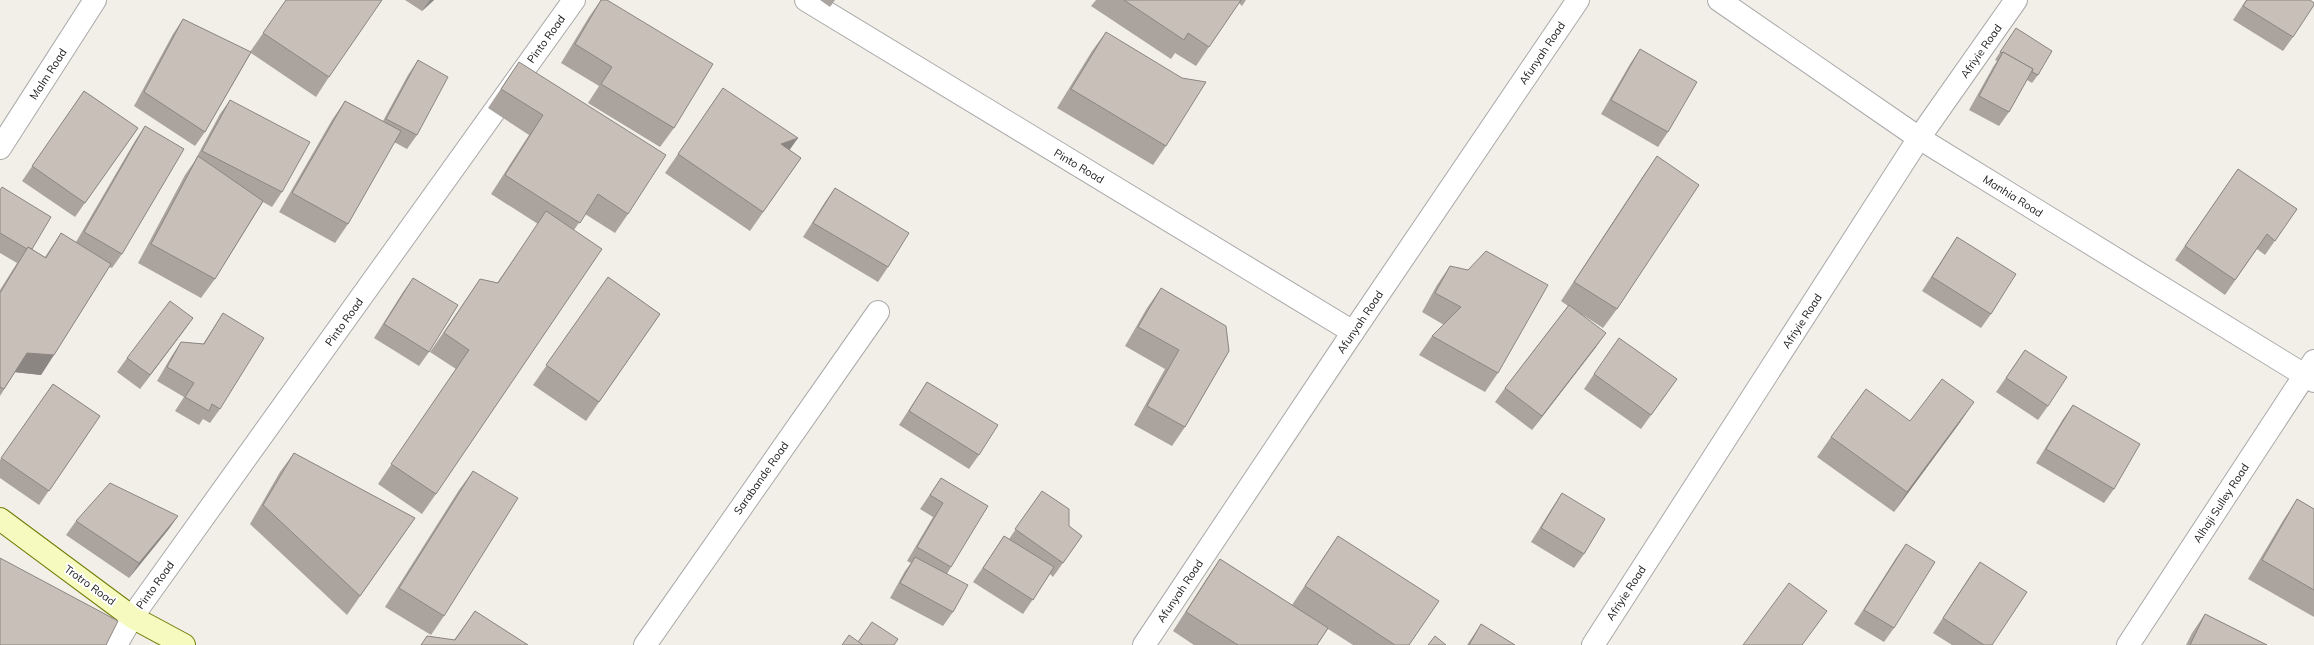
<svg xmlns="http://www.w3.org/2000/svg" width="2314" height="645" viewBox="0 0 2314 645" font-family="Mulish,sans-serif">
<rect width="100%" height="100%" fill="#f2efe9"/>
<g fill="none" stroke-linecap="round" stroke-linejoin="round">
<g stroke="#a9a9a9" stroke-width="24">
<g id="street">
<polyline points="806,0 1353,332"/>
<polyline points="1719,0 1919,138 2314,381"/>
<polyline points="0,148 95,0"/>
<polyline points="116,645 132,617 574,0"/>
<polyline points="645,645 878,312"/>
<polyline points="1144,645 1353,332 1578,0"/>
<polyline points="1593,645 1919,138 2016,0"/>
<polyline points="2128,645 2314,361"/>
</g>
</g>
<g stroke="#707d05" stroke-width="24">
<polyline id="secondary" points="0,519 132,617 184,645"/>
</g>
<use href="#street" stroke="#fff" stroke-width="22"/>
<use href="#secondary" stroke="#f7fabf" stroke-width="22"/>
</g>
<g fill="#aba49e">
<polygon points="286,0 329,77 316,97 251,53 205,132 195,146 134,106 173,34 183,19 250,52"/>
<polygon points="405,0 434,0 422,11"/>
<polygon points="601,0 674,128 660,147 588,103 599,86 561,63 589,17"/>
<polygon points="820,0 835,0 830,7"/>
<polygon points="1096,0 1246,0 1242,6 1239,3 1196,66 1175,53 1171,59 1091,6"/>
<polygon points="2246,0 2310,0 2293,37 2283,51 2233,20"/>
<polygon points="1106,32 1166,146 1153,165 1057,108 1092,51"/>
<polygon points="2011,35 2038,75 2032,83 2027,80 2009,112 1999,126 1969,110 1993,67 1997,61 1995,60"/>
<polygon points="1640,49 1668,132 1658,147 1601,114 1630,64"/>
<polygon points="418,60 417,135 407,149 394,142 348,224 335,243 279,212 332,120 345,101 383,121 408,75"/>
<polygon points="519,62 628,214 615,233 585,214 574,230 436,494 422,514 378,484 456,369 430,352 480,279 497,283 538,224 491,194 529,135 488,108"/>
<polygon points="723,88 790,150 801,158 750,231 665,173"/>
<polygon points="84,91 138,128 75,217 22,181"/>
<polygon points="230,100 282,192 272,207 263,202 215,279 201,298 138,263 185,175 194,162 220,114"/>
<polygon points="145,126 122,254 112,268 109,267 41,375 15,372 0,396 0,290 17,263 0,253 0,190 32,249 45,257 61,233 76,242 135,141"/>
<polygon points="1657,156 1617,309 1603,328 1583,315 1596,347 1532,430 1495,402 1505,388 1568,306 1561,301 1643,176"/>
<polygon points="2238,169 2297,209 2265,255 2257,249 2225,295 2175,260"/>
<polygon points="835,188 888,267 878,282 803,237 825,202"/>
<polygon points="1957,237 1991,314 1981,328 1922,291 1947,252"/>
<polygon points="1450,266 1498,373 1485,392 1419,355 1432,336 1444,325 1422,312 1437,285"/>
<polygon points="608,277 660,314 586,421 533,385"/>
<polygon points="413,278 429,352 419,366 374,338 403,292"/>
<polygon points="1161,288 1229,351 1185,427 1172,446 1134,425 1165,369 1125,346 1147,308"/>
<polygon points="223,313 220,409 210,423 203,419 199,425 175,411 184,397 157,381 171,357 181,342 203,344"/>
<polygon points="193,318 140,389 117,372 127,358"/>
<polygon points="2025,350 2048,406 2038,420 1996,392"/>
<polygon points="1594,374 1667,393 1641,429 1584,389"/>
<polygon points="927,382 979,455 969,469 899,425"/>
<polygon points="53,384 100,416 39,505 0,478 0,460"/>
<polygon points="2073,405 2114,489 2104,503 2036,463 2063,419"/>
<polygon points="1910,421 1961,421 1894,512 1817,457 1831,437"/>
<polygon points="294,453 415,518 347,615 250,524 280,472"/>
<polygon points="473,471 444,616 431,635 385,607 459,490"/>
<polygon points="941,478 951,567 947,574 953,612 943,626 890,598 905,571 911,563 907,561 933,517 920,509"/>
<polygon points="1042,491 1069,526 1082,536 1053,577 1050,574 1023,614 973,582 1004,536 1009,539"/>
<polygon points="1562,493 1584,554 1574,568 1531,542 1552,508"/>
<polygon points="2297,499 2314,509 2314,617 2248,579 2284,519"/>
<polygon points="178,516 168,530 129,578 66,535 76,521"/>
<polygon points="1338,536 1409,645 1353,645 1328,629 1317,645 1194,645 1173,631 1207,578 1220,559 1292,605 1325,555"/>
<polygon points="1906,544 1894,628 1884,642 1854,624 1896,558"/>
<polygon points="1980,562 1992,645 1952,645 1933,633 1970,576"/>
<polygon points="475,611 528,645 421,645 427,636 454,640"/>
<polygon points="2205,614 2267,645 2186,645 2192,633"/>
<polygon points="1481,624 1515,645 1467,645"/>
</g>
<g fill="#8b8681">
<polygon points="430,0 434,0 422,11"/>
<polygon points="798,138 784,158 781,144"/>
<polygon points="193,318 183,332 140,389 150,375"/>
<polygon points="1606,333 1596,347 1532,430 1542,416"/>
<polygon points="27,353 54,355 41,375 13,372"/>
<polygon points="1974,402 1961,421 1894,512 1907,492"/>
<polygon points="178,516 168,530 129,578 139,563"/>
</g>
<g fill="#c7bfb8" stroke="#8b8681">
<polygon points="286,0 382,0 329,77 263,33"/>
<polygon points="601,0 607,0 713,64 674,128 601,84 612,67 575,44"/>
<polygon points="1124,0 1241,0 1209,47 1188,33 1184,40"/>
<polygon points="2247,0 2310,0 2314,3 2314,5 2293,37 2243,6"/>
<polygon points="183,19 251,52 205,132 144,92"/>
<polygon points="2016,28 2052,51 2038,75 2032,72 2033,69 2003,52 2003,53 2000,52"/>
<polygon points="1106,32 1182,78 1206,82 1166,146 1071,89"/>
<polygon points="1640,49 1697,82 1668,132 1611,100"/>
<polygon points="2003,52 2033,69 2009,112 1979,96"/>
<polygon points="418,60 448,77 417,135 386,119"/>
<polygon points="519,62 666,155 628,214 598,194 580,223 505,175 543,115 501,89"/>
<polygon points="723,88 798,138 781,144 801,158 763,212 678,154"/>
<polygon points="84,91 138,128 85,203 32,166"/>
<polygon points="230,100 310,142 282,192 202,151"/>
<polygon points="345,101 401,131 348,224 292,193"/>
<polygon points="145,126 184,149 122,254 84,232"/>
<polygon points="198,156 263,201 215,279 151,244"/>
<polygon points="1657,156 1699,185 1617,309 1574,282"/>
<polygon points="2238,169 2297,209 2275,241 2267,234 2235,280 2185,246"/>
<polygon points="2,187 51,217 32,249 28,247 27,249 0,233 0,190"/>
<polygon points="835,188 909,233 888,267 813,223"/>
<polygon points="546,211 602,249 436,494 391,464 469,350 444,333 480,279 498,283"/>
<polygon points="61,233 111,264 54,355 27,353 4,389 0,387 0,293 28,247 46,258"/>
<polygon points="1957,237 2016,274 1991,314 1932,277"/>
<polygon points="1486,251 1548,285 1498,373 1432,336 1461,307 1435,293 1450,266 1468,270"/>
<polygon points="608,277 660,314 599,402 546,365"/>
<polygon points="413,278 458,305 429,352 384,324"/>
<polygon points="1161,288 1226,326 1229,351 1185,427 1147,406 1179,350 1138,327"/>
<polygon points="170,301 193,318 150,375 127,358"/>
<polygon points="1569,305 1606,333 1542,416 1505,388"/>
<polygon points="223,313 264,338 220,409 212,404 209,411 185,397 194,383 167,367 181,342 204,344"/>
<polygon points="1619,338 1677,379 1651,415 1594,374"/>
<polygon points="2025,350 2067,377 2048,406 2006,378"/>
<polygon points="1942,379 1974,402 1907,492 1831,437 1866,389 1910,421"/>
<polygon points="927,382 998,425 979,455 909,411"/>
<polygon points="53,384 100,416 49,491 1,458"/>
<polygon points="2073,405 2140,444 2114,489 2046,449"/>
<polygon points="294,453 415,518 360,596 263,505"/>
<polygon points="473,471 518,498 444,616 399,588"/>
<polygon points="941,478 988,506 951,567 917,547 943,503 930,495"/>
<polygon points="110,483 178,516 139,563 76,521"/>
<polygon points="1042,491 1069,509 1069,526 1082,536 1063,563 1015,529"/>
<polygon points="1562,493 1605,519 1584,554 1541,528"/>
<polygon points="2297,499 2314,509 2314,590 2262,560"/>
<polygon points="1004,536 1054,567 1033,600 983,568"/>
<polygon points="1338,536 1439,601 1409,645 1395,645 1305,586"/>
<polygon points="1906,544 1935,562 1894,628 1864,610"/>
<polygon points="915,557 968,585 953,612 900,583"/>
<polygon points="0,558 118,621 106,645 0,645"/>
<polygon points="1220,559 1328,628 1317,645 1238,645 1186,612"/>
<polygon points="1980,562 2027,592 1992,645 1984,645 1943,618"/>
<polygon points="1789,583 1827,611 1802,645 1743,645"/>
<polygon points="475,611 528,645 421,645 427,636 455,640"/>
<polygon points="2205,614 2267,645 2190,645"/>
<polygon points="872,622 898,639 894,645 863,645 858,642"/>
<polygon points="1481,624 1515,645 1469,645"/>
<polygon points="849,635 863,645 842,645"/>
<polygon points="1435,636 1446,645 1428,645"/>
</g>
<g text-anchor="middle" stroke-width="4" stroke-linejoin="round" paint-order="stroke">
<g font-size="11" fill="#222" stroke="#fff">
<text transform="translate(546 39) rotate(-54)" y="4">Pinto Road</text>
<text transform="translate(1981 51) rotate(-55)" y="4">Afriyie Road</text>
<text transform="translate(1542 53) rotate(-56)" y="4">Afunyah Road</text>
<text transform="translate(48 74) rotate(-57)" y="4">Malm Road</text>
<text transform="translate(1079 166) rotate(31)" y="4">Pinto Road</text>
<text transform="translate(2013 196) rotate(32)" y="4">Manhia Road</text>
<text transform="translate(1802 321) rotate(-57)" y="4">Afriyie Road</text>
<text transform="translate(344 322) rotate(-54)" y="4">Pinto Road</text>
<text transform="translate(1360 322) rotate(-56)" y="4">Afunyah Road</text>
<text transform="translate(761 478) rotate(-55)" y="4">Sarabande Road</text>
<text transform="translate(2221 503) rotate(-57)" y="4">Alhaji Sulley Road</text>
<text transform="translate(90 585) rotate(36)" y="4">Trotro Road</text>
<text transform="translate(155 585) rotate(-54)" y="4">Pinto Road</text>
<text transform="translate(1180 591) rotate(-56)" y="4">Afunyah Road</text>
<text transform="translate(1626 593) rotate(-57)" y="4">Afriyie Road</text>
</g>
</g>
</svg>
